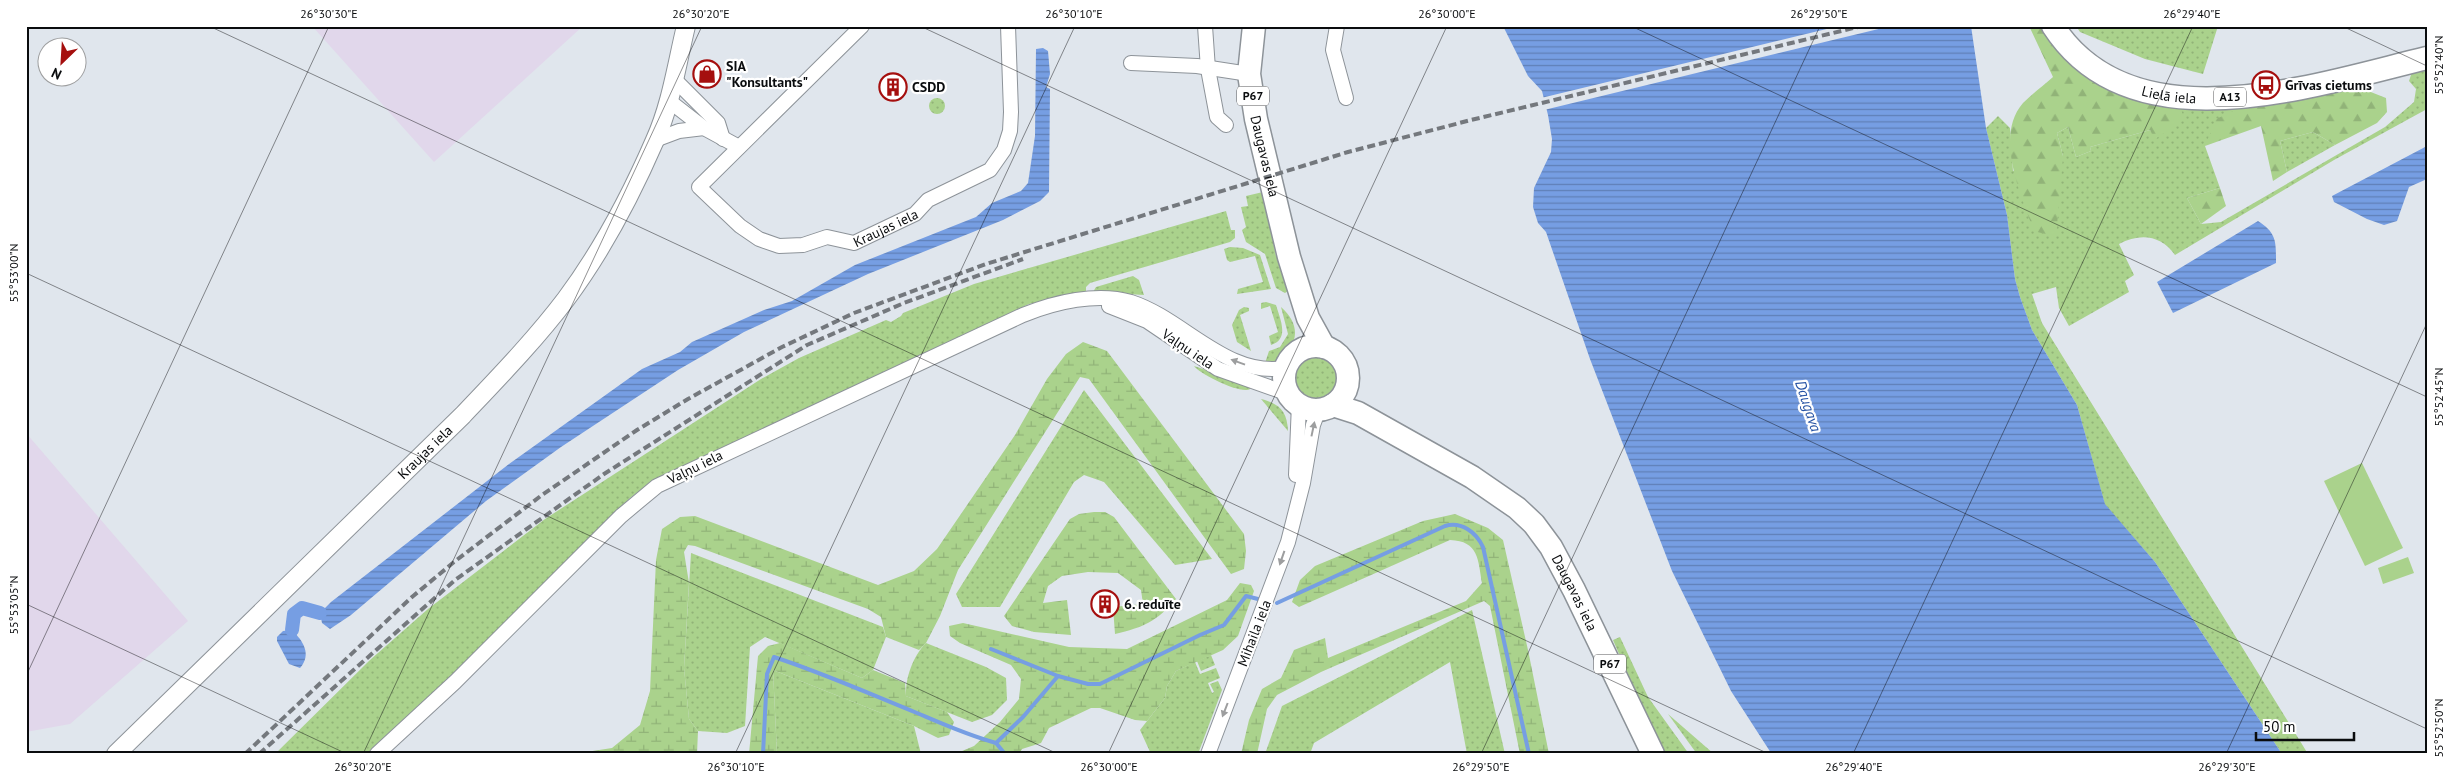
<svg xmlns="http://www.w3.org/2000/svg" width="2453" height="780" viewBox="0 0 2453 780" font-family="'PT Sans',sans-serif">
<defs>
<pattern id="grass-dots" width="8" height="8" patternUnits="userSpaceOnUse" patternTransform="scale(1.25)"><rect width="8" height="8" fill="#aad28c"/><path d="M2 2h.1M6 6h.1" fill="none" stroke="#91b378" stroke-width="1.8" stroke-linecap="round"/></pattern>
<pattern id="forest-firs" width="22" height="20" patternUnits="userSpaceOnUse" patternTransform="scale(1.25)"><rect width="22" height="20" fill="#aad28c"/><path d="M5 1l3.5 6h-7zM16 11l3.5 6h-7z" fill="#91b378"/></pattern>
<pattern id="wetland-marsh" width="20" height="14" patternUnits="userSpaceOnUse" patternTransform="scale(1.25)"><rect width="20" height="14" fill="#aad28c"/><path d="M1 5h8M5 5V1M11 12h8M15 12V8" fill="none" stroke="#91b378"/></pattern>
<pattern id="water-rules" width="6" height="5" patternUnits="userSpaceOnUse" patternTransform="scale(1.25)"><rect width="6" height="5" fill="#769ee3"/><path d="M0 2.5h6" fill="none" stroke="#5f7fb6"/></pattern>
</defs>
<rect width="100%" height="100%" fill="#e0e6ed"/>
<g fill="#e1d7eb">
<polygon points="312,26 583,26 434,162"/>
<polygon points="26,433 188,621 70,724 26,732"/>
</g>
<g fill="url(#grass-dots)">
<polygon points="2076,26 2218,26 2203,74 2145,59 2080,32"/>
<path d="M 2427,65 L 2427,109 L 2334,160 L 2175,255 C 2161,235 2140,233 2119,244 L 2134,275 L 2125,281 L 2129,292 L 2069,326 L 2059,308 L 2056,287 L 2032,294 L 2042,323 L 2308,754 L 2282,754 L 2155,562 L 2105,505 L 2077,405 L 2032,330 L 2020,297 L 2015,279 L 2007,215 L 1986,128 L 1998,116 L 2010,128 L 2013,171 L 2063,156 L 2057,133 L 2068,127 L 2076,157 L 2091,151 L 2090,147 L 2150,130 L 2156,138 L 2179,106 L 2240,108 L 2205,146 L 2220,188 L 2187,198 L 2201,224 L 2221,222 L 2385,127 L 2414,102 L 2416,89 L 2409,81 L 2412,72 Z"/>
<circle cx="937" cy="106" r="8"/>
<polygon points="2313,132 2335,145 2287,172 2280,141"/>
<polygon points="1263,192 1276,256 1281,256 1288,291 1285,293 1276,288 1265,254 1246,242 1242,230 1246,227 1241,207 1248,206 1246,196"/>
<polygon points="1226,211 1231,230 1235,230 1235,238 1230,242 1090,283 1086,287 1086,292 1029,304 672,471 643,488 630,498 412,714 368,754 275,754 370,660 428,609 545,519 761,379 799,358 886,320 891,322 901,316 903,313 974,284"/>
<polygon points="1230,247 1243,248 1260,255 1271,289 1237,294 1238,289 1263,282 1255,256 1230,262 1227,260 1224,249"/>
<polygon points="1133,276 1139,280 1144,295 1093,292 1096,287"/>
<path d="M 1266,302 L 1276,305 C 1280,319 1290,339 1271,345 L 1269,336 L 1278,332 L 1270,306 L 1261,309 L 1261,303 Z"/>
<polygon points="1244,307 1249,308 1249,311 1240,315 1251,351 1237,342 1232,325 1239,310"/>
<path d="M 1281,307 C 1305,328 1296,351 1271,365 L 1265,363 L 1269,351 L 1280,347 L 1288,334 Z"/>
<circle cx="1317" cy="378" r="22"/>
<path d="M 1194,366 L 1251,385 L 1250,389 C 1241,395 1198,373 1194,366 Z"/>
<polygon points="1084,390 1212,559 1175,565 1104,482 1084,475 1074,482 1000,607 962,607 956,594"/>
<path d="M 1261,399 C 1280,404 1287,411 1288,431 Z"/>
<polygon points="691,553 883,627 886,637 873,670 862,678 765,637 750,647 745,726 727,733 698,731 689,719 684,668"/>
<polygon points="1472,610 1505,754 1467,754 1450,662 1314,743 1310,754 1265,754 1282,706"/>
<polygon points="1620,637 1648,697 1689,754 1662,754 1613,640"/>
<path d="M 926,643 L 986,667 L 1006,678 L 1007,700 L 992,715 L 972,722 L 906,696 C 905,678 913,656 926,643 Z"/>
<polygon points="1211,655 1215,665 1201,671 1197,661"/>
<polygon points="1195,662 1200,674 1216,668 1220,678 1208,683 1212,693 1214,692 1210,684 1218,681 1222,690 1198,754 1151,754 1140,730 1165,698 1167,686 1176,671"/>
<polygon points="773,670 914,726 921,754 777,754"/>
<polygon points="1668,714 1714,754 1697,754"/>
</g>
<g fill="url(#forest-firs)">
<path d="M 2034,26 L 2042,26 L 2060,53 L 2089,76 L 2179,106 L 2185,119 L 2155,139 L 2150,130 L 2090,147 L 2091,151 L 2076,157 L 2068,127 L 2057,133 L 2063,156 L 2056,237 L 2034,231 C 2021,195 1994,136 2023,103 C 2032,94 2043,86 2053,77 L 2030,28 Z"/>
<polygon points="2358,87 2386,98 2387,112 2377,123 2335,145 2313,132 2280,141 2287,172 2273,181 2261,126 2205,146 2216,119 2240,108"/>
<polygon points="2220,188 2226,206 2201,224 2187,198"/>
</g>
<g fill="url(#wetland-marsh)">
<polygon points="1083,342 1107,351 1244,534 1246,551 1244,569 1231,574 1089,379 1080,377 958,570 940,616 926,643 919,650 886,637 881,617 868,609 695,546 688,545 684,552 689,583 684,668 689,719 698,731 697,754 573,754 612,748 640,725 650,691 656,560 662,529 680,517 695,516 878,585 914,571 937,549 1015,435 1047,379 1066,354"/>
<path d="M 1094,512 L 1105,512 L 1114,517 L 1176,599 C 1156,622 1144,627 1115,634 L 1113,607 L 1143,604 L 1141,590 L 1118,573 L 1088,572 L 1062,576 L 1048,586 L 1043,603 L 1067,600 L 1071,635 L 1034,632 L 1012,626 L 1004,616 L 1070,519 L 1079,514 Z"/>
<path d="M 1455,514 L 1488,528 L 1503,540 L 1528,650 L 1549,754 L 1520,754 L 1490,606 L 1484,601 L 1321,672 L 1277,695 L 1267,709 L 1257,754 L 1241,754 L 1249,720 L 1262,689 L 1281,678 L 1294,650 L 1325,638 L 1328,658 L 1466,601 L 1482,583 C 1478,560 1479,541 1450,540 L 1299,607 L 1292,602 L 1300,580 L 1315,566 L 1423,521 Z"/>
<polygon points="1240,583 1251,585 1254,591 1238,636 1223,650 1176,671 1167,686 1165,698 1147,721 1135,720 1100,708 1091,708 1049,728 1041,743 1022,749 1019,754 955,754 974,746 1000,722 1019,699 1021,679 1011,665 960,643 950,636 949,626 963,623 1069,647 1127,649 1227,600"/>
<polygon points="780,643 862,678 873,670 905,683 906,696 947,712 954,722 949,735 938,738 914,726 773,670 777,754 749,754 758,656 768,646"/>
</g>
<g fill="#aad28c">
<polygon points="2362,463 2403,548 2365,566 2324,481"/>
<polygon points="2408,557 2414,573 2383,584 2378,568"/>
</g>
<g fill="url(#water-rules)">
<polygon points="1503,26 1971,26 1986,128 2007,215 2015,279 2020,297 2032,330 2077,405 2105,504 2155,562 2282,754 1771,753 1731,691 1672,571 1590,359 1546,232 1538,223 1533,207 1534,188 1551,152 1552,139 1548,115 1542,91 1528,76"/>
<polygon points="1043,48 1048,51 1050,74 1046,87 1050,89 1049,192 1040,201 1003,220 868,274 744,332 678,370 561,447 486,501 351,615 330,629 322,623 320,613 331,602 509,464 642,369 680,352 692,342 764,310 792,301 855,265 976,217 992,203 1021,191 1028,183 1035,136 1036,49"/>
<polygon points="2427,146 2427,179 2409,187 2397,221 2384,225 2367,219 2334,202 2332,196"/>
<path d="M 2258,221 C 2277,233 2276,242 2276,263 L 2173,313 L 2157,282 Z"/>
<path d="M 292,630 C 303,641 312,654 300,668 L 289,664 L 277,641 L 277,637 L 283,631 Z"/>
</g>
<polygon fill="#e0e6ed" points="1839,26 1891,26 1544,110 1541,98"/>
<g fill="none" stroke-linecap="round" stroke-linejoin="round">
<g stroke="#769ee3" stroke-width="4">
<path d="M 1277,603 L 1445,526 C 1461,521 1476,532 1483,547 L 1529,754"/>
<polyline points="991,649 1058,676"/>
<polyline points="996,743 1005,754"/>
<path d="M 763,754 L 767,674 L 774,657 C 823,673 870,694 917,713 C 945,725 967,735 996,743 L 1023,717 L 1058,676 L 1088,684 L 1100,684 L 1200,635 L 1224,625 L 1246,596 L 1262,600"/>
</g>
<polyline stroke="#769ee3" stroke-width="14" points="292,630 294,614 302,608 320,613"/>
<g stroke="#8d9399" stroke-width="16">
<g id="minor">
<path id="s1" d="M 862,26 L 699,187 L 740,226 L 759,239 L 779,246 L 803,245 L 827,237 L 854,243 L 915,214 L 928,200 L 990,170 L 1004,150 L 1010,131 L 1011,112 L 1008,26"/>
<polyline points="1205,26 1208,69 1217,117 1226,125"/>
<polyline points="1337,26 1333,50 1346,98"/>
<polyline points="1131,63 1197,66 1249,74"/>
<polyline points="673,78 718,123 723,139"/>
<polyline points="668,100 704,128 739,147"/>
<polyline points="655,140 679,131 704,128"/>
<polyline points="1109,306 1147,321 1218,369 1289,394"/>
<polyline points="1296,475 1299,404"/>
<path d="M 377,754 L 455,682 L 621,516 L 657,486 L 1023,315 C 1055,302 1097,292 1131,302 C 1184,319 1226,378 1286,368"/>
<polyline points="1208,754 1288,542 1303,483 1313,425 1319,409"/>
</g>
</g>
<g stroke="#8d9399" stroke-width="20">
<g id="tertiary">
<path id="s2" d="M 116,754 L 463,415 C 498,378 535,340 566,299 C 601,252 632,193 655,140 C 671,105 677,63 686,26"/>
</g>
</g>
<g stroke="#8d9399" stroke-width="25">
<g id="primary">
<path id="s3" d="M 1254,26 L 1249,74 L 1256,119 L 1289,257 L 1308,318 L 1324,347"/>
<path id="s4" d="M 2053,26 C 2132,148 2314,85 2427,58"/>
<circle cx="1316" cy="378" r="32"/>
<path id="s5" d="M 1333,405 L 1358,413 L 1472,477 L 1517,508 L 1534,524 L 1551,547 L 1574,590 L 1653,754"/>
</g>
</g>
<use href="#minor" stroke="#fff" stroke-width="14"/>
<use href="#tertiary" stroke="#fff" stroke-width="18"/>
<use href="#primary" stroke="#fff" stroke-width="22"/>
<g stroke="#74787d" stroke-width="4" stroke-dasharray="8 4" stroke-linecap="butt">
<polyline points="245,754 412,597 454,562 542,495 637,430 688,399 782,347 854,313 986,264 1348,152 1471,120 1862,26"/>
<polyline points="259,754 455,580 604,474 807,345 904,303 1023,259"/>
</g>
</g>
<defs><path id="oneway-solid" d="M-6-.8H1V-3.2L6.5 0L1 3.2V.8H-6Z" transform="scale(1.25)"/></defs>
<g fill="#9d9e9f">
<use href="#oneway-solid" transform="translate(1238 362) rotate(-160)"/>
<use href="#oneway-solid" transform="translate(1313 429) rotate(-78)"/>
<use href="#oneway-solid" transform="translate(1282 558) rotate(109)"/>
<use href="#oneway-solid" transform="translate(1225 710) rotate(111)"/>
</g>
<path fill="none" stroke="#0a0c0e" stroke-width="1" stroke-opacity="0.45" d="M 209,26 L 1769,754M 920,26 L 2427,729M 1631,26 L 2427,397M 2342,26 L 2427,66M 26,273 L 1058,754M 26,604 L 347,754M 26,676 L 329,26M 363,754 L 702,26M 735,754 L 1075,26M 1108,754 L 1447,26M 1481,754 L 1820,26M 1853,754 L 2193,26M 2226,754 L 2427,323"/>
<defs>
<g id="shop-ring" transform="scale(1.4375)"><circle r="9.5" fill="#fff" stroke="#a50f0e" stroke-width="1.5"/><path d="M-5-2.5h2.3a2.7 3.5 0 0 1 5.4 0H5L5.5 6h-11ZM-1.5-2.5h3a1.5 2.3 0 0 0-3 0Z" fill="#a50f0e"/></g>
<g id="bus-ring" transform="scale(1.4375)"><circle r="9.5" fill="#fff" stroke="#a50f0e" stroke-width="1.5"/><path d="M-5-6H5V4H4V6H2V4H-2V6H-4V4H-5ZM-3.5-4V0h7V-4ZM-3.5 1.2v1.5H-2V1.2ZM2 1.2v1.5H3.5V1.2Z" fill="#a50f0e"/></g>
<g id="building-ring" transform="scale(1.4375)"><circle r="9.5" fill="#fff" stroke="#a50f0e" stroke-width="1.5"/><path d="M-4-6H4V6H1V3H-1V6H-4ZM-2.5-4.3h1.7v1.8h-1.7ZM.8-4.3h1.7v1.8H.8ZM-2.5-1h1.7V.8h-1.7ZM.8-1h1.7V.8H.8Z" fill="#a50f0e"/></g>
</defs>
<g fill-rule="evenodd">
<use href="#shop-ring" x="707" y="74"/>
<use href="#bus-ring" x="2266" y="85"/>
<use href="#building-ring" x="893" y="87"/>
<use href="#building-ring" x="1105" y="604"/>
</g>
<g text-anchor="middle" stroke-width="4.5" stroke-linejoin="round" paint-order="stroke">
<g fill="#fff" stroke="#545556" stroke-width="1">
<rect x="1237" y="86.5" width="32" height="19" rx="4"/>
<rect x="2214" y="87.5" width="32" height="19" rx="4"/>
<rect x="1594" y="654.5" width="32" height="19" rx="4"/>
</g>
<g font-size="12" font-weight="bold" fill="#0a0c0e">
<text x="1253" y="100">P67</text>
<text x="2230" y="101">A13</text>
<text x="1610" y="668">P67</text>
</g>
<g font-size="14" font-weight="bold" fill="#0a0c0e" stroke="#fff" text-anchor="start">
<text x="726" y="71">SIA<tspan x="726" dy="16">"Konsultants"</tspan></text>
<text x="2285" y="90">Grīvas cietums</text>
<text x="912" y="92">CSDD</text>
<text x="1124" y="609">6. reduīte</text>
</g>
<g font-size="14" fill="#0a0c0e" stroke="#fff">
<text dy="5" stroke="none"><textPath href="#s4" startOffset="140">Lielā iela</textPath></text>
<text dy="5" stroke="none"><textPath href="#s3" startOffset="132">Daugavas iela</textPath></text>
<text dy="5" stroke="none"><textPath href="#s1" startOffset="442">Kraujas iela</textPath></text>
<text transform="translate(1188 349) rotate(34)" y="5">Vaļņu iela</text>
<text dy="5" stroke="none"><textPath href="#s2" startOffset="432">Kraujas iela</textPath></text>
<text transform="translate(695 467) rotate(-26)" y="5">Vaļņu iela</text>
<text dy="5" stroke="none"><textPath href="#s5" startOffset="315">Daugavas iela</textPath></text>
<text transform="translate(1254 633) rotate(-69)" y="5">Mihaila iela</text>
</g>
<g font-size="15" font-style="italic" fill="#2653a5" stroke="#fff">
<text transform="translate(1808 406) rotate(72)" y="5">Daugava</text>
</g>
</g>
<rect width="2453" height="780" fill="none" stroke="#ffffff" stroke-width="55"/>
<g transform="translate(62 62) rotate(205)"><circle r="24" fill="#ffffff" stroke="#9d9e9f"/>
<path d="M0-4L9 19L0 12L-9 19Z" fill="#a50f0e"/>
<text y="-8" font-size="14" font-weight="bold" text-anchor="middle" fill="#0a0c0e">N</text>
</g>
<path d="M2256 732v8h98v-8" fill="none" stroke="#0a0c0e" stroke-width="2.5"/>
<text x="2263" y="732" font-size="15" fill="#0a0c0e" stroke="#ffffff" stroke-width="4" paint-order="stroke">50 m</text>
<rect x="28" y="28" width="2398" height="724" fill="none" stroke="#0a0c0e" stroke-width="2"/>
<g font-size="12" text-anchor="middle" fill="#0a0c0e">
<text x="329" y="18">26°30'30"E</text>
<text x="701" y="18">26°30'20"E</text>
<text x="1074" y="18">26°30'10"E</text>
<text x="1447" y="18">26°30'00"E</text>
<text x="1819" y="18">26°29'50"E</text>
<text x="2192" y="18">26°29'40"E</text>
<text transform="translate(2439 65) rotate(-90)" y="4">55°52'40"N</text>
<text transform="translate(14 273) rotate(-90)" y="4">55°53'00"N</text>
<text transform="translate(2439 397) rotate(-90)" y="4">55°52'45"N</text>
<text transform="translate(14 605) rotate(-90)" y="4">55°53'05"N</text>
<text transform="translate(2439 728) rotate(-90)" y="4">55°52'50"N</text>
<text x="363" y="771">26°30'20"E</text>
<text x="736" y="771">26°30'10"E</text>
<text x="1109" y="771">26°30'00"E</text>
<text x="1481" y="771">26°29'50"E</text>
<text x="1854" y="771">26°29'40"E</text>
<text x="2227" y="771">26°29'30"E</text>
</g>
</svg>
